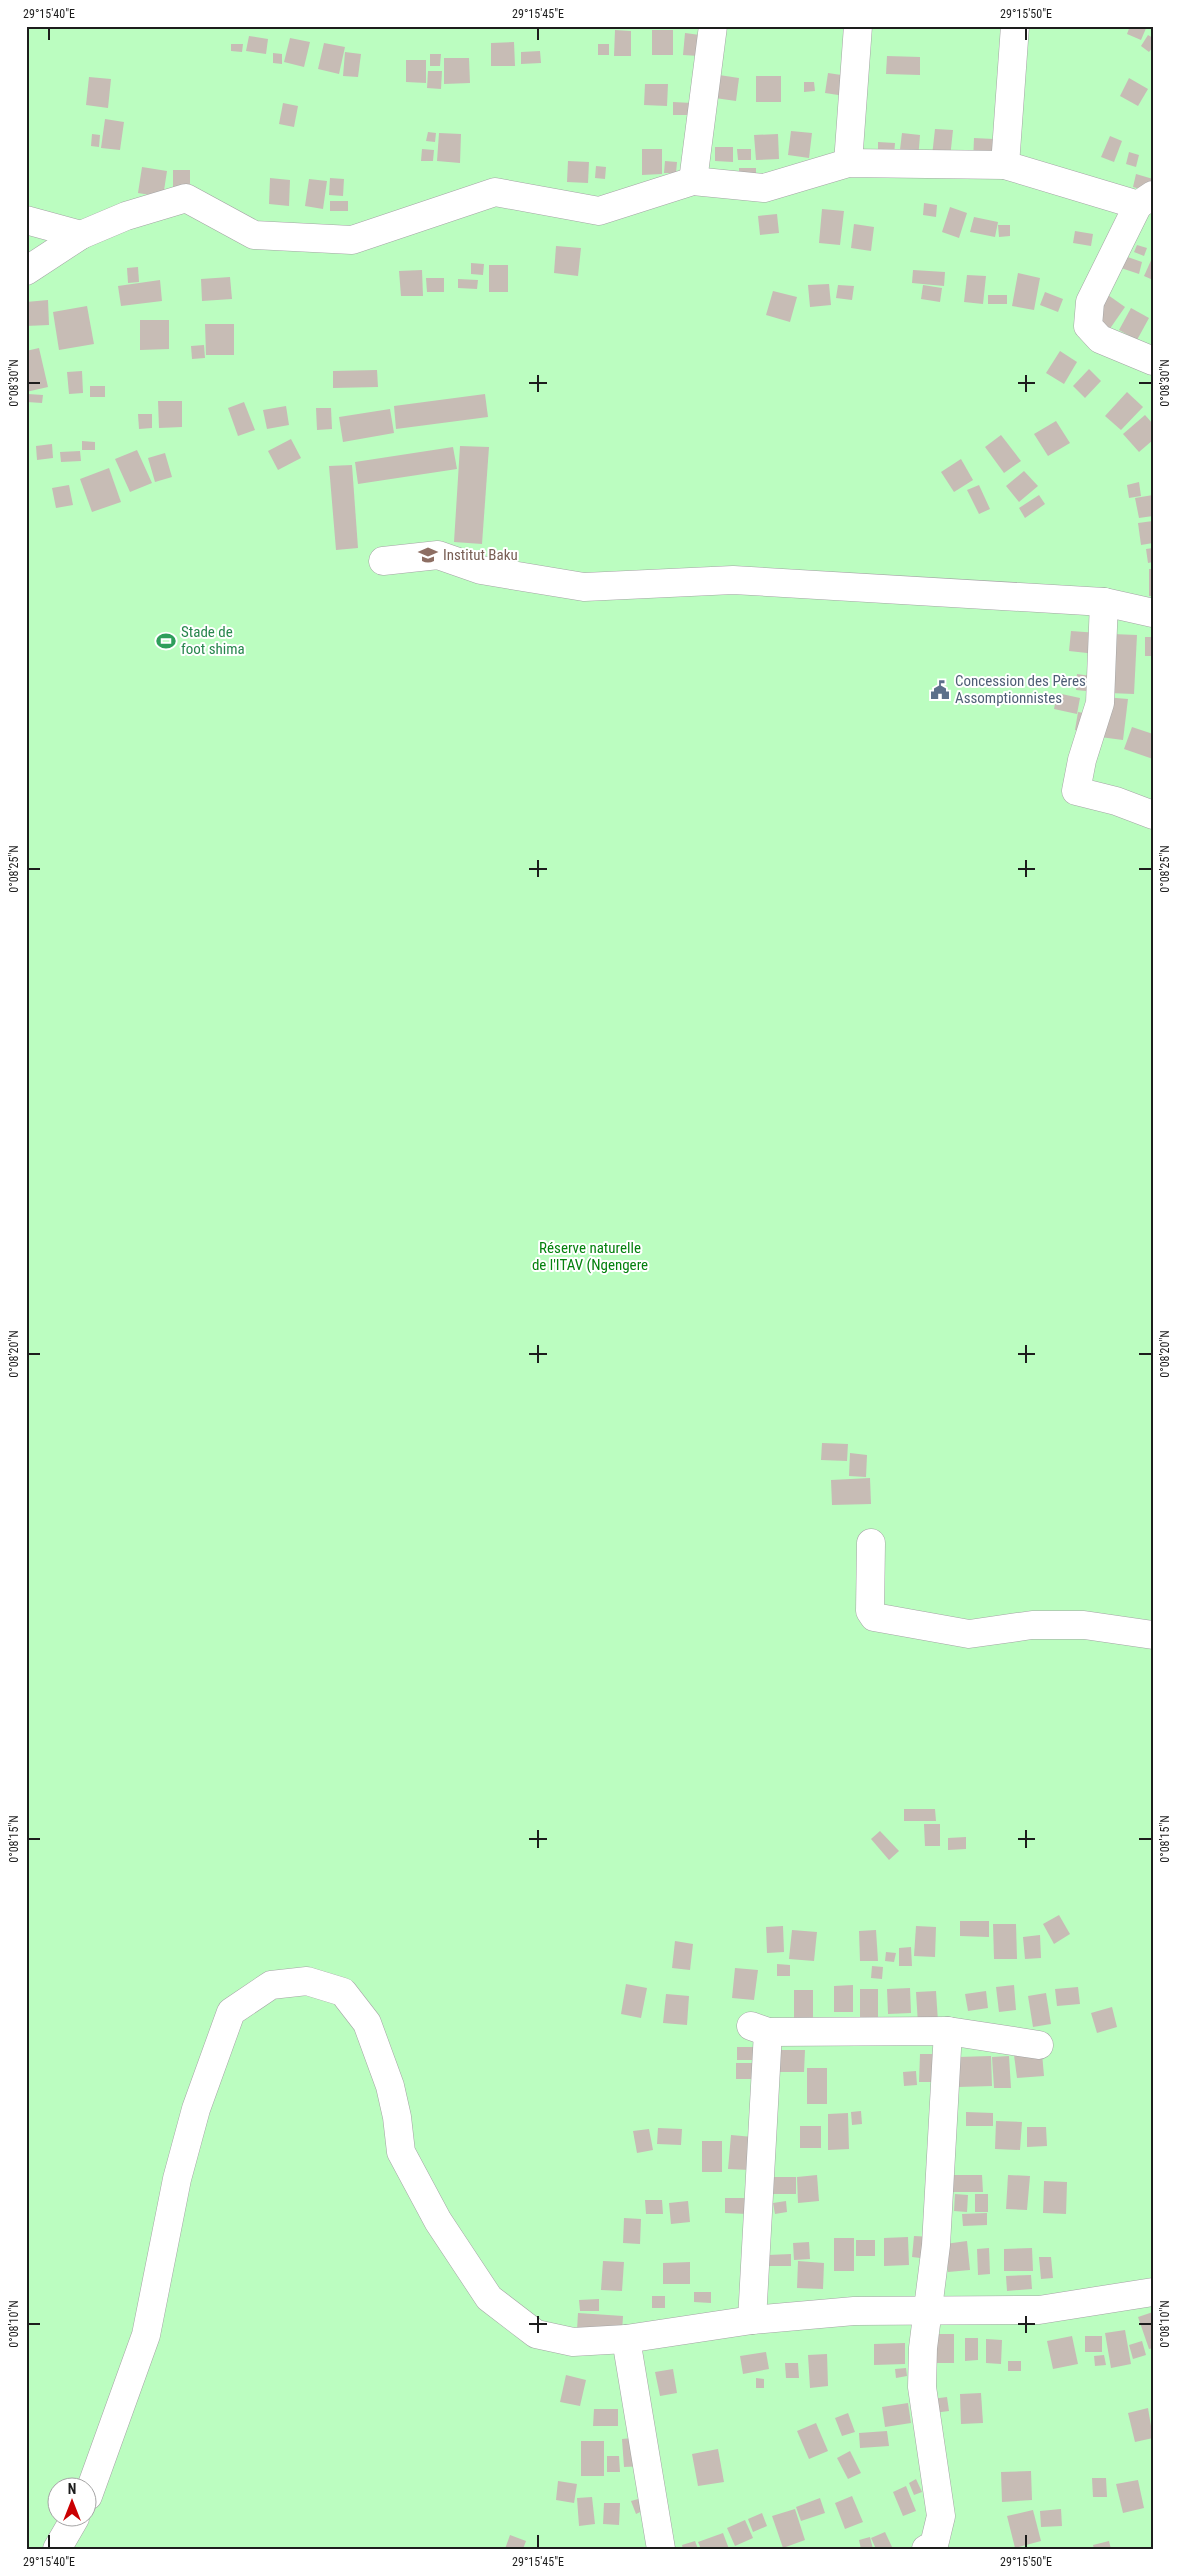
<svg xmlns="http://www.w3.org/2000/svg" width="1179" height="2575" viewBox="0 0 1179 2575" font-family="'Roboto Condensed',sans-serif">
<rect width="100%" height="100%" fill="#efeae2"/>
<path fill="#bbfdc0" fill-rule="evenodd" d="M 26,26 L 1153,26 L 1153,2549 L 26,2549 ZM 58,2488 L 88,2488 L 88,2518 L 58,2518 Z"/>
<g fill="#c7bcb5">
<polygon points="1130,26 1147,26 1141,40 1127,34"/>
<polygon points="615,30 631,31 631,56 614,56"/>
<rect x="652" y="30" width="21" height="25"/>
<polygon points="685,33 700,35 699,56 683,55"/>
<polygon points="1148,35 1153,38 1153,47 1149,52 1141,46"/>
<polygon points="249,36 268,39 266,54 246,51"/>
<polygon points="290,38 310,42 304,67 284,62"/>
<polygon points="514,42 515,66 491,66 491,43"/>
<polygon points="324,43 345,47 339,74 318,69"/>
<polygon points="231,44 243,44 242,52 231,51"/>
<rect x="598" y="44" width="11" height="11"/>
<polygon points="540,51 541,63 521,64 521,52"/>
<polygon points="345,52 361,54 358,77 343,76"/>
<polygon points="273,53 282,54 282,64 273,63"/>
<polygon points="430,54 441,54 440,66 430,66"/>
<polygon points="887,56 920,57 920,75 886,74"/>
<polygon points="444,58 469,58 470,83 444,84"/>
<polygon points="406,60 426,60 426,83 406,82"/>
<polygon points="428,71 442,71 441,89 427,88"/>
<polygon points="828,73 848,76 845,96 825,93"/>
<polygon points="719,75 739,78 736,101 715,98"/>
<rect x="756" y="76" width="25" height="26"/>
<polygon points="89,77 111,79 108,108 86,105"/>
<polygon points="1129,78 1148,89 1138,106 1120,96"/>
<polygon points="804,82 814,82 815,91 804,92"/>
<polygon points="645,84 668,84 667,106 644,105"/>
<polygon points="673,102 692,103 692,115 673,115"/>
<polygon points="283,103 298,106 294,127 279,124"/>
<polygon points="105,119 124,122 120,150 101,148"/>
<polygon points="935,129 953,130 950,158 932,156"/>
<polygon points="791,131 812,133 809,158 788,155"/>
<polygon points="428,132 436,133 435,142 426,141"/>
<polygon points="439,133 461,134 460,163 437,161"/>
<polygon points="902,133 920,135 918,160 899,158"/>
<polygon points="92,134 100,135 99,147 91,146"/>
<polygon points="778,134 779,159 756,160 754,135"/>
<polygon points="1110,136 1122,141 1114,162 1101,157"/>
<polygon points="974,138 994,139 993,163 973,162"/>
<polygon points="878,142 895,143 894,156 878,156"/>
<polygon points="715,147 733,147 733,162 715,161"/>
<polygon points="422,149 434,150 433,161 421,161"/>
<polygon points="642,149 662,149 662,174 642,175"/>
<polygon points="737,149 751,149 751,160 738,160"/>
<polygon points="1129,152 1139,155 1136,167 1126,164"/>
<polygon points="568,161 589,162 588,183 567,182"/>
<polygon points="665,161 677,162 676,173 664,173"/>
<polygon points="596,166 606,167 605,179 595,178"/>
<polygon points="142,167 167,171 163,197 138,193"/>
<polygon points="739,168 756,168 756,178 739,179"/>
<rect x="173" y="170" width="17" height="19"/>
<polygon points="1136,174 1153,179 1150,192 1133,187"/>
<polygon points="270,178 290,180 289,206 269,204"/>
<polygon points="330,178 344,179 343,196 329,195"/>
<polygon points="309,179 327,181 323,209 305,206"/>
<rect x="330" y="201" width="18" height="10"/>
<polygon points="924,203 937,205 936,217 923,215"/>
<polygon points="950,207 967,213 959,238 942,232"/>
<polygon points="822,209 844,211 840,245 819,243"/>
<polygon points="777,214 779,233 760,235 758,216"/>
<polygon points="974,217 998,222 995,237 970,232"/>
<polygon points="854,224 874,227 871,251 851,248"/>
<polygon points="998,225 1010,225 1010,236 999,237"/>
<polygon points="1075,231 1093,234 1091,246 1073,243"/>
<polygon points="1137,245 1147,248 1144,256 1134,252"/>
<polygon points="556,246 581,248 578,276 554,273"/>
<polygon points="1119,254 1142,262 1139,274 1115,266"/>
<polygon points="1153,256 1153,280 1144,276"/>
<polygon points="471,263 484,264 483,275 471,274"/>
<rect x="489" y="265" width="19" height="27"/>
<polygon points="138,267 139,282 128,283 127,268"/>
<polygon points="422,270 423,296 401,296 399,271"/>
<polygon points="913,270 945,272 944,286 912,283"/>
<polygon points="1018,273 1040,278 1034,310 1012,306"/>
<polygon points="967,275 986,276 983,304 964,302"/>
<polygon points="230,277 232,299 202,301 201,279"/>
<polygon points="426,278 444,278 444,292 427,292"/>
<polygon points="458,279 478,280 477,289 458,288"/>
<polygon points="160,280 162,301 121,306 118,286"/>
<polygon points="829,284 831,305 810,307 808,285"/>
<polygon points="838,285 854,286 852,300 836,298"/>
<polygon points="923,285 942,288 940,302 921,299"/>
<polygon points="773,291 797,297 790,322 766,315"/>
<polygon points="1045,292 1063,299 1058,312 1040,305"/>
<rect x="988" y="295" width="19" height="9"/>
<polygon points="1108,295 1125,307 1109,330 1092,319"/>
<polygon points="48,300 49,325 26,326 26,302"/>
<polygon points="87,306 94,344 59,350 53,312"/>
<polygon points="1131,308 1149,318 1137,340 1119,330"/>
<polygon points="140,320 169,320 169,349 140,350"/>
<polygon points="205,324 234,324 234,355 206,355"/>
<polygon points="204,345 205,358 192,359 191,346"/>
<polygon points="39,348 48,387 26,392 26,351"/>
<polygon points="1060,351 1077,362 1064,384 1046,373"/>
<polygon points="1089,369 1101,381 1085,398 1073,386"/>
<polygon points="377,370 378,387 333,388 333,371"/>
<polygon points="82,371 83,393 69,394 67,372"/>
<rect x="90" y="386" width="15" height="11"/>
<polygon points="1127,392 1143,407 1121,430 1105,416"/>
<polygon points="28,394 43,395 42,403 27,402"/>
<polygon points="485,394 488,417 396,429 394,406"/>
<polygon points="158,401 182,401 182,427 159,428"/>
<polygon points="244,402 255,430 238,436 228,408"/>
<polygon points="286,406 289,425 267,429 263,410"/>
<polygon points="316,408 331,408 332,429 317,430"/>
<polygon points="390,409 394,433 343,442 339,417"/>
<polygon points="138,414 152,414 152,428 139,429"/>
<polygon points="1145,415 1153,424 1153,440 1139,452 1123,434"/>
<polygon points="1056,421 1070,443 1048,456 1034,434"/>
<polygon points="1001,435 1021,461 1004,473 985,447"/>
<polygon points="291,439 301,458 278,470 268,451"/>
<polygon points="82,441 95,442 95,450 82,450"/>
<polygon points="52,444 53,458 37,460 36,446"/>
<polygon points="460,446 489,447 482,544 454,542"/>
<polygon points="453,447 457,469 358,484 355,462"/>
<polygon points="137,450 152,483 130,492 115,459"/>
<polygon points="80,451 81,461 61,462 60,452"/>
<polygon points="165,453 172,477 155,482 148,458"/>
<polygon points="961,459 973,480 954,492 941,472"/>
<polygon points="352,465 358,548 336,550 329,466"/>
<polygon points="109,468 121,502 92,512 80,479"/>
<polygon points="1024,471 1038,486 1019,502 1006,486"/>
<polygon points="1139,482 1141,496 1129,498 1127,485"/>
<polygon points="69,485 73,505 56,508 52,488"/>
<polygon points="979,485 990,509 979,514 967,490"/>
<polygon points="1039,495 1045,504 1025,518 1019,508"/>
<polygon points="1153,495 1153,516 1139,518 1135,498"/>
<polygon points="1153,521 1153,543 1141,545 1138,523"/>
<polygon points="1153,548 1153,562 1148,563 1146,549"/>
<rect x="1149" y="569" width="4" height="27"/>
<polygon points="1071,631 1098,633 1096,654 1069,651"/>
<polygon points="1112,634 1137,635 1134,694 1109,693"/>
<rect x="1145" y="637" width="8" height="19"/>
<polygon points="1077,674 1098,677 1096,692 1076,690"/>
<polygon points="1057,693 1080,698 1077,714 1054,709"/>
<polygon points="1104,697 1128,699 1123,740 1100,737"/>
<polygon points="1078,712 1090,714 1087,733 1075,730"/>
<polygon points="1132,727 1153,734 1153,759 1124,749"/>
<polygon points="822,1443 848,1444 847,1461 821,1460"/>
<polygon points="850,1453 867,1455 866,1477 849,1476"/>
<polygon points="870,1478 871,1504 832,1505 831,1480"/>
<polygon points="904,1809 935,1809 936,1821 904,1821"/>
<polygon points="924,1824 940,1824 940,1846 925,1846"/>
<polygon points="880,1831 899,1851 889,1860 871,1839"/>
<polygon points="966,1837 966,1849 948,1850 948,1838"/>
<polygon points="1059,1915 1070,1934 1054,1944 1043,1924"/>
<polygon points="960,1921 989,1921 989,1937 960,1936"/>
<polygon points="993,1924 1016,1924 1017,1959 994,1959"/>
<polygon points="783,1926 784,1952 767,1953 766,1927"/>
<polygon points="916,1926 936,1927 935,1957 914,1956"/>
<polygon points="792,1930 817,1932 814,1961 789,1959"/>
<polygon points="876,1930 878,1961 860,1961 859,1931"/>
<polygon points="1040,1935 1041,1958 1025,1959 1023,1937"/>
<polygon points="675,1941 693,1944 690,1970 672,1968"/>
<polygon points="911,1947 912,1966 899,1966 899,1948"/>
<polygon points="886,1952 896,1953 894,1962 885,1961"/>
<polygon points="777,1964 790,1965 790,1976 777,1976"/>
<polygon points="872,1966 883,1967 882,1979 871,1978"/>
<polygon points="735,1968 758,1970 754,2000 732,1998"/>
<polygon points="626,1984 647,1988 641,2018 621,2014"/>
<polygon points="853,1985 853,2012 834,2012 834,1986"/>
<polygon points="1014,1985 1016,2010 999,2012 996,1987"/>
<polygon points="1078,1987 1080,2004 1057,2006 1055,1989"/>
<polygon points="910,1988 911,2013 888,2014 887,1989"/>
<rect x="860" y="1989" width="18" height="33"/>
<rect x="794" y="1990" width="19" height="34"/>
<polygon points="936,1991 938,2022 918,2024 916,1992"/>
<polygon points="986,1991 988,2008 968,2011 965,1994"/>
<polygon points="1046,1993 1051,2024 1033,2027 1028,1996"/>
<polygon points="666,1994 689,1996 687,2025 663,2023"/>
<polygon points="1112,2007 1117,2027 1097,2033 1091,2013"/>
<rect x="737" y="2047" width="20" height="13"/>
<polygon points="778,2050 805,2050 804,2072 778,2072"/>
<polygon points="1042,2053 1044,2076 1017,2078 1014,2055"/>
<polygon points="920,2054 937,2054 937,2082 919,2082"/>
<polygon points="991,2056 992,2086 958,2087 958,2057"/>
<polygon points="1009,2056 1011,2088 994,2088 992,2057"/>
<rect x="736" y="2063" width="21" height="16"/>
<rect x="807" y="2068" width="20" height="36"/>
<polygon points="916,2071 917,2085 904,2086 903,2072"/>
<polygon points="861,2111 862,2124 852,2125 851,2112"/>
<polygon points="966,2112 993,2113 993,2126 966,2126"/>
<polygon points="848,2113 849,2149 828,2150 828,2114"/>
<polygon points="996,2121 1022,2122 1020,2150 995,2149"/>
<rect x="800" y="2126" width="21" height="22"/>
<polygon points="1027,2127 1046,2127 1047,2146 1027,2147"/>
<polygon points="658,2128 682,2129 681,2145 657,2144"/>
<polygon points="649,2129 653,2150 637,2153 633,2131"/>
<polygon points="731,2135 753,2137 750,2170 728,2169"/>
<rect x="702" y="2141" width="20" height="31"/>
<polygon points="817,2175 819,2201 798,2203 797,2177"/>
<polygon points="953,2175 982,2175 983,2192 953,2192"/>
<polygon points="1008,2175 1030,2176 1027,2210 1006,2209"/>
<rect x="772" y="2177" width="24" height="17"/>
<polygon points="1044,2181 1067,2182 1066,2214 1043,2213"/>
<polygon points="955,2194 968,2195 967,2212 954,2211"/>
<rect x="975" y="2194" width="13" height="18"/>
<polygon points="725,2198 748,2198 747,2214 725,2213"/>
<polygon points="645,2200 662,2200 663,2214 646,2214"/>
<polygon points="688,2201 690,2222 671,2224 669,2203"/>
<polygon points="786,2201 787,2212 775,2214 773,2203"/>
<polygon points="987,2213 987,2225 963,2226 962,2214"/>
<polygon points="624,2218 641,2219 640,2244 623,2243"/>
<polygon points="914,2236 931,2237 929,2259 912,2257"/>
<polygon points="908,2237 909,2265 884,2266 884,2238"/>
<rect x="834" y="2238" width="20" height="33"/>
<rect x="856" y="2240" width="19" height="16"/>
<polygon points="967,2241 970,2270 948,2272 945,2244"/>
<polygon points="809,2242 810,2259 794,2260 793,2243"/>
<polygon points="989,2248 990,2274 978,2275 977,2249"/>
<polygon points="1032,2248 1033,2271 1004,2271 1004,2249"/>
<polygon points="791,2254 791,2266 768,2266 768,2255"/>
<polygon points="1039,2257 1051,2257 1053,2278 1041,2279"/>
<polygon points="603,2261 624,2262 622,2291 601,2290"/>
<polygon points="798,2261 824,2263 823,2289 797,2288"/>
<polygon points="690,2262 690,2284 663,2284 663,2263"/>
<polygon points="1031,2275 1032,2289 1007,2291 1006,2276"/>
<polygon points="694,2292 711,2292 711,2303 694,2302"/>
<rect x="652" y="2296" width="13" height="12"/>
<polygon points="599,2299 599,2311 580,2311 579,2300"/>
<polygon points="1153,2312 1153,2348 1149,2349 1138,2317"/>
<polygon points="578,2313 623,2316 622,2332 577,2330"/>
<polygon points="1125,2330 1131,2364 1111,2368 1105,2333"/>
<rect x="934" y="2334" width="20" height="29"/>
<polygon points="1072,2336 1078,2364 1053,2369 1047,2341"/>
<rect x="1085" y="2336" width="17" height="16"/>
<polygon points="965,2338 978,2338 978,2360 965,2361"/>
<polygon points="986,2339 1002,2340 1001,2364 986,2363"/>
<polygon points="1142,2341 1146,2355 1133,2359 1129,2345"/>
<polygon points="905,2343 905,2364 874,2365 874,2344"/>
<polygon points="766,2352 769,2369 743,2374 740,2356"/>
<polygon points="827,2354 828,2386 810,2388 808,2355"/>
<polygon points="1104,2355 1106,2365 1095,2366 1094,2356"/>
<rect x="1008" y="2361" width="13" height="10"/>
<polygon points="785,2363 798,2363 799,2378 786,2378"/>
<polygon points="906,2368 907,2376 896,2378 895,2369"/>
<polygon points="673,2369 677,2393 660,2396 655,2372"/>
<polygon points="566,2375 586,2380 580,2406 560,2402"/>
<polygon points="756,2378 764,2379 764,2388 756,2388"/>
<polygon points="981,2393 983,2423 961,2424 960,2394"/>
<polygon points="947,2397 949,2411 934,2413 932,2399"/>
<polygon points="908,2403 911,2423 885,2427 882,2407"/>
<polygon points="1148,2408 1153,2438 1135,2442 1128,2413"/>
<polygon points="594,2409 618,2409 618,2426 593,2426"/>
<polygon points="848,2413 855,2432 842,2436 835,2418"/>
<polygon points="816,2423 828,2451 809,2459 797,2431"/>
<polygon points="887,2431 889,2446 860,2448 859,2433"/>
<polygon points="642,2437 643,2466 624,2467 622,2439"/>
<rect x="581" y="2441" width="23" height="35"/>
<polygon points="718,2449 724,2482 698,2486 692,2454"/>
<polygon points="850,2451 861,2473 848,2479 837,2458"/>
<polygon points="607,2456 619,2456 620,2472 607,2472"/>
<polygon points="1031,2471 1032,2500 1002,2502 1001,2472"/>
<polygon points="1092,2478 1106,2478 1107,2497 1093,2497"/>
<polygon points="916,2479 922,2492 914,2495 909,2483"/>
<polygon points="1138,2480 1144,2508 1123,2513 1116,2484"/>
<polygon points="558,2481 577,2484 574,2503 556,2500"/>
<polygon points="906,2486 916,2511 903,2516 893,2492"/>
<polygon points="852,2496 863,2522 845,2529 835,2503"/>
<polygon points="592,2497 595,2524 579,2526 577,2498"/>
<polygon points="645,2497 649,2508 636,2514 631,2501"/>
<polygon points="820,2498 825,2513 801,2521 796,2507"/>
<polygon points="604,2503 620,2503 619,2525 603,2524"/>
<polygon points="795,2509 805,2540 783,2548 772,2516"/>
<polygon points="1061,2509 1062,2526 1041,2527 1040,2511"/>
<polygon points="1033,2510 1041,2541 1015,2548 1007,2516"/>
<polygon points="762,2513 767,2526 753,2532 748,2519"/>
<polygon points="745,2520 753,2538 735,2546 727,2528"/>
<polygon points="885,2532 893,2549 876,2549 871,2538"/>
<polygon points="723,2533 729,2549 701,2549 698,2542"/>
<polygon points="510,2535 526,2541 523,2549 505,2549"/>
<polygon points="870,2537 873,2549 861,2549 859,2540"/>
<polygon points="695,2541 698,2549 683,2549 682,2545"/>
<polygon points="1109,2541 1111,2549 1094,2549 1093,2545"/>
</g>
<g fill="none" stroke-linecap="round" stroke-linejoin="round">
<g stroke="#a4a4a4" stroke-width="29">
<g id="minor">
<polyline points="848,163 858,26"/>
<polyline points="1005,165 1015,26"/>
<polyline points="693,181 713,26"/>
<polyline points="1138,205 1090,302 1088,326 1100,339 1153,361"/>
<polyline points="26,220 81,235"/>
<polyline points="26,271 81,235 126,216 186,198 254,235 352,240 495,192 599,211 693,181 764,188 848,163 1005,165 1138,205 1153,195"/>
<polyline points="383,561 438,555 481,570 584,587 733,580 1104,602 1153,613"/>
<polyline points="1104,602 1100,703 1082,760 1076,791 1116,801 1153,815"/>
<polyline points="871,1543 870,1611 874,1617 969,1634 1032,1625 1084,1625 1153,1635"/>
<polyline points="751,2026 768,2032 948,2031 1039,2045"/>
<polyline points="752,2320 768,2032"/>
<polyline points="626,2339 661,2549"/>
<polyline points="88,2496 146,2335 177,2179 196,2109 231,2012 271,1985 307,1981 343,1992 367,2023 390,2086 397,2117 401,2152 438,2221 489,2298 536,2334 573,2342 626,2339 752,2320 854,2311 1039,2310 1153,2292"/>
<polyline points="57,2549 75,2518"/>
<polyline points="926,2549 934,2545 941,2516 922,2387 923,2348 936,2245 948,2031"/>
</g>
</g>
<use href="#minor" stroke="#fff" stroke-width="28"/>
</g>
<path fill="none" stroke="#1d1d1d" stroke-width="2" d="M 49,28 L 49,40M 538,28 L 538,40M 1026,28 L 1026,40M 538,375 L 538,392M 1026,375 L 1026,392M 28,383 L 40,383M 529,383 L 547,383M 1018,383 L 1035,383M 1139,383 L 1152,383M 538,860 L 538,877M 1026,860 L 1026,877M 28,869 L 40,869M 529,869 L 547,869M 1018,869 L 1035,869M 1139,869 L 1152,869M 538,1345 L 538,1363M 1026,1345 L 1026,1363M 28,1354 L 40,1354M 529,1354 L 547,1354M 1018,1354 L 1035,1354M 1139,1354 L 1152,1354M 538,1830 L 538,1848M 1026,1830 L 1026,1848M 28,1839 L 40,1839M 529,1839 L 547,1839M 1018,1839 L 1035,1839M 1139,1839 L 1152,1839M 538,2316 L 538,2333M 1026,2316 L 1026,2333M 28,2324 L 40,2324M 529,2324 L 547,2324M 1018,2324 L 1035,2324M 1139,2324 L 1152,2324M 49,2535 L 49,2548M 538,2535 L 538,2548M 1026,2535 L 1026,2548"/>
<defs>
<g id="school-bare" transform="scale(1.5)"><path d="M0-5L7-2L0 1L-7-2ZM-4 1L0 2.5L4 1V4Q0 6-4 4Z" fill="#8d6e63" stroke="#fff" stroke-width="2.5" paint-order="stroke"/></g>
<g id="stadium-bare" transform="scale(1.5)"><path d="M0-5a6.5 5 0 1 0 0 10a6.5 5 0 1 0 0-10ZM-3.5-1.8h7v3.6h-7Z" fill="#2e9e5b" stroke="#fff" stroke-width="2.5" paint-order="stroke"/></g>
<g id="civic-bare" transform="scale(1.5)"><path d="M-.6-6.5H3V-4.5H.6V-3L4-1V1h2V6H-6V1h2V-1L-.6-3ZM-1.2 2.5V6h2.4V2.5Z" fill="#5c6f8a" stroke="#fff" stroke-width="2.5" paint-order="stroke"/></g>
</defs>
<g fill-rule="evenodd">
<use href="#school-bare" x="428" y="555"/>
<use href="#stadium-bare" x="166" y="641"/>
<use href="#civic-bare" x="940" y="690"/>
</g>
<g text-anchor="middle" stroke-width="4" stroke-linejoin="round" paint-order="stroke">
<g font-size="15" fill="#785e54" stroke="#fff" text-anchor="start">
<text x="443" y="560">Institut Baku</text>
</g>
<g font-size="15" fill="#27864d" stroke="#fff" text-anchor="start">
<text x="181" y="637">Stade de<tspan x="181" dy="17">foot shima</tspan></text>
</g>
<g font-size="15" fill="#4e5e75" stroke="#fff" text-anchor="start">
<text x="955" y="686">Concession des Pères<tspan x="955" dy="17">Assomptionnistes</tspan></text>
</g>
<g font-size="15" fill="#04810e" stroke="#fff">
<text x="590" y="1253">Réserve naturelle<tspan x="590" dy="17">de l'ITAV (Ngengere</tspan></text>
</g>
</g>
<rect width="1179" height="2575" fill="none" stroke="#ffffff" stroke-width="55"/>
<g transform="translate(72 2502)"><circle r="24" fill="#ffffff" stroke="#a5a5a5"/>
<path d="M0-4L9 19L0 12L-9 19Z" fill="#ca0002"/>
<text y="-8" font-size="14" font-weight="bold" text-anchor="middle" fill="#1d1d1d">N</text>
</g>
<rect x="28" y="28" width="1124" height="2520" fill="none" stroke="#1d1d1d" stroke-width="2"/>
<g font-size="12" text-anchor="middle" fill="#1d1d1d">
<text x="49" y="18">29°15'40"E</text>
<text x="538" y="18">29°15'45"E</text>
<text x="1026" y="18">29°15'50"E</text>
<text transform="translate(14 383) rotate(-90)" y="4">0°08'30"N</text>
<text transform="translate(1165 383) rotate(-90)" y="4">0°08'30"N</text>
<text transform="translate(14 869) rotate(-90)" y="4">0°08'25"N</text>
<text transform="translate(1165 869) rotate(-90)" y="4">0°08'25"N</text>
<text transform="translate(14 1354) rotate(-90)" y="4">0°08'20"N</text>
<text transform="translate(1165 1354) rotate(-90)" y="4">0°08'20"N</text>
<text transform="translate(14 1839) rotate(-90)" y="4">0°08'15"N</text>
<text transform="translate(1165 1839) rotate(-90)" y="4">0°08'15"N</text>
<text transform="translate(14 2324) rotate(-90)" y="4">0°08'10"N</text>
<text transform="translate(1165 2324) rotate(-90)" y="4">0°08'10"N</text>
<text x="49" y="2566">29°15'40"E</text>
<text x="538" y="2566">29°15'45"E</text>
<text x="1026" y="2566">29°15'50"E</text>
</g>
</svg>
